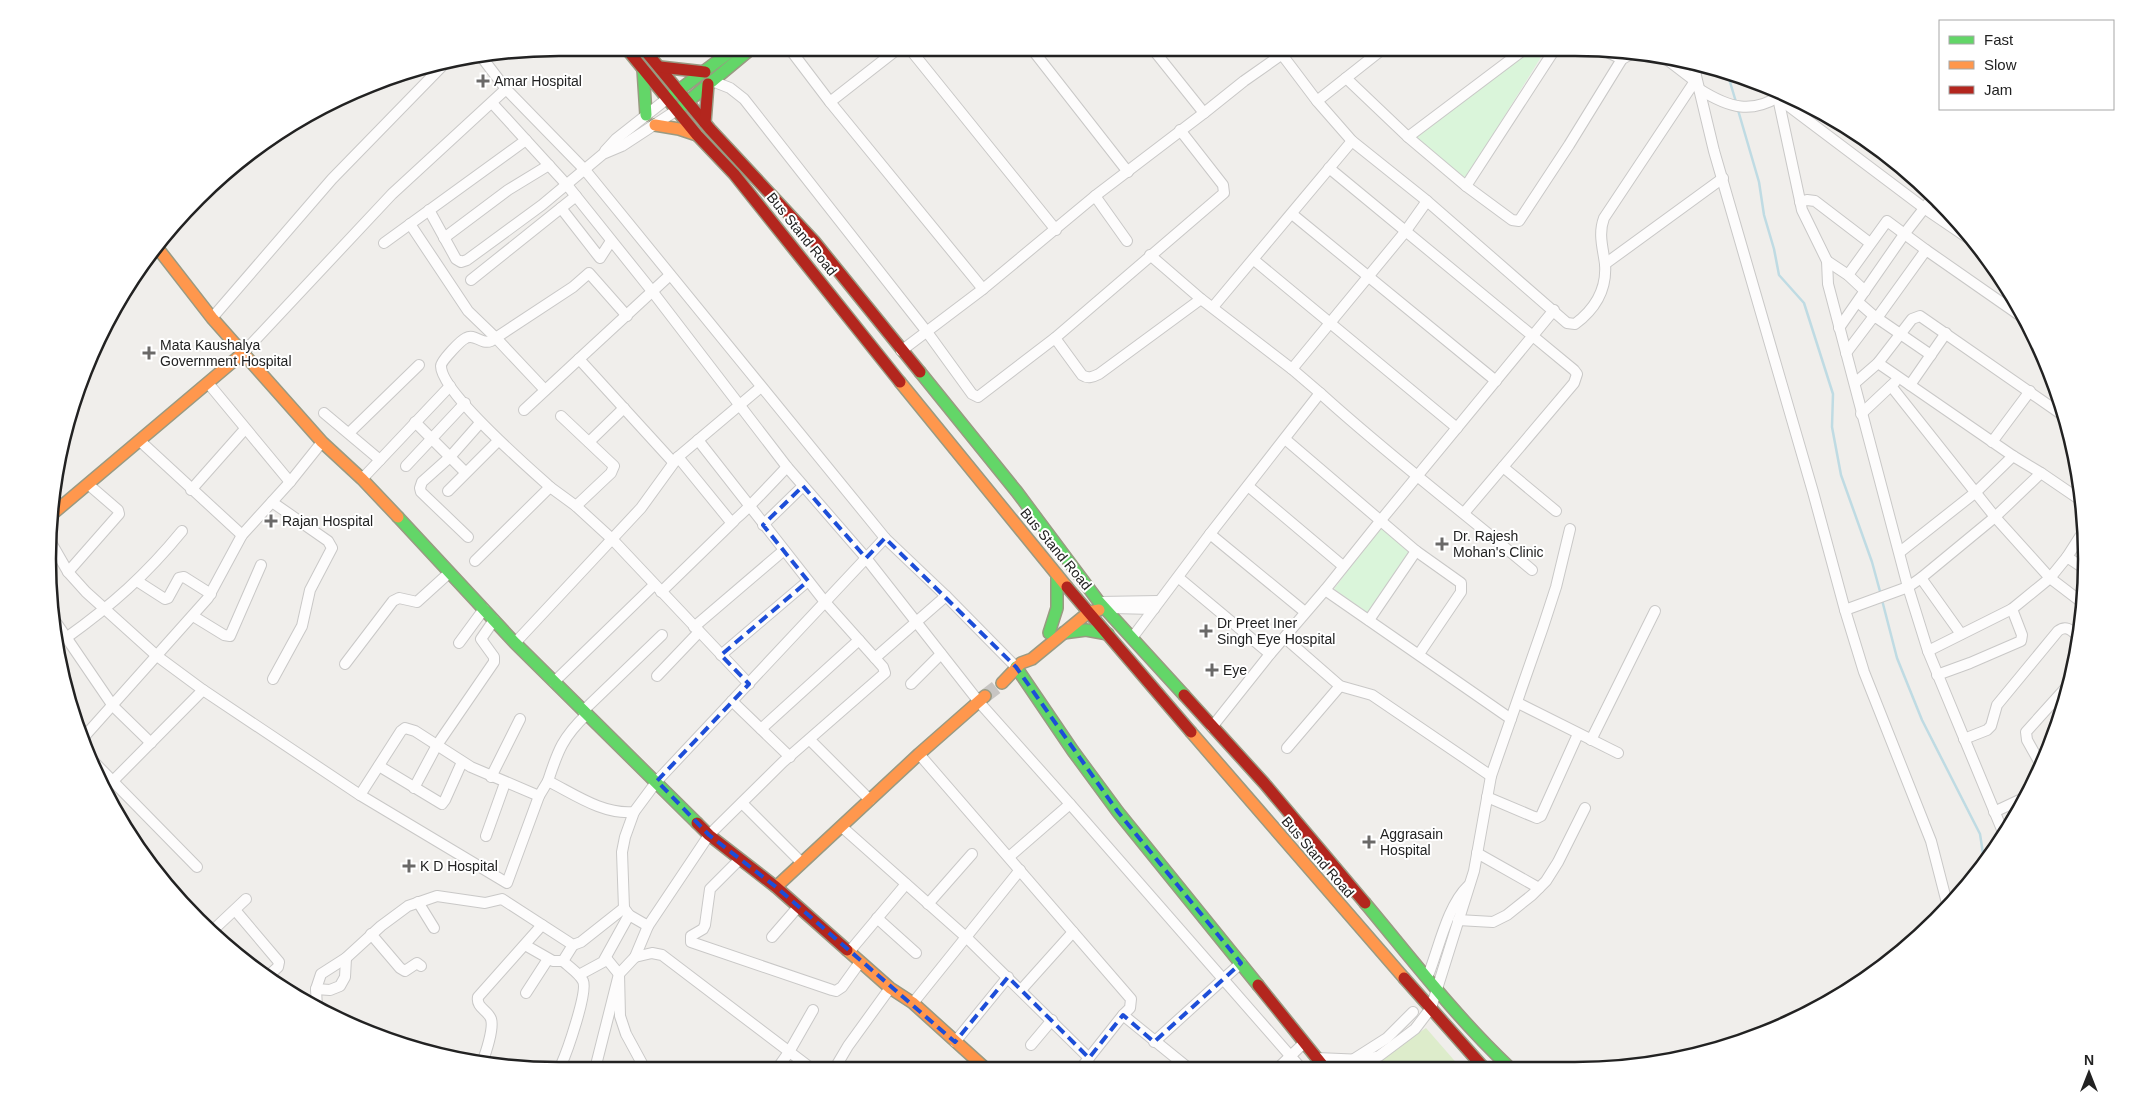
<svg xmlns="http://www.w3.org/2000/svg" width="2134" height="1118" viewBox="0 0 2134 1118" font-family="Arial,sans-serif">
<rect width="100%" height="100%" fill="#f0eeeb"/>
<polygon fill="#ddeccb" points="1426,1028 1460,1067 1367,1067"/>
<g fill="#daf5da">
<polygon points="1532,49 1546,49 1465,180 1415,137"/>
<polygon points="1381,527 1412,552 1371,615 1334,589"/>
</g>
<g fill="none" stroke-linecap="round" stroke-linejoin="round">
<g stroke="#bfdbe3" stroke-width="2.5">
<polyline points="1727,72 1736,102"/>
<polyline points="1738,110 1759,182 1764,215 1774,249 1779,275 1804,303 1833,394 1832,427 1841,475 1872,562 1881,595"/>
<polyline points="1882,600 1897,658 1922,720 1980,834 1984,860"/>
</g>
<polyline stroke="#c7c5c3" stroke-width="14" stroke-dasharray="14 7" stroke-linecap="butt" points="985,696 1002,683"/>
<g stroke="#c9c8c7" stroke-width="12">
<g id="street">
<polyline points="715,48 723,57"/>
<polyline points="789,48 830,102"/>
<polyline points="899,48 830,102 983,289"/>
<polyline points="909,48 1056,230"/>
<polyline points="1031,48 1128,172"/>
<polyline points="1152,48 1204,113"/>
<polyline points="1277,48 1317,101 1384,48"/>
<polyline points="1601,49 1622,59"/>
<polyline points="480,55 506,89"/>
<polyline points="1665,58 1695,81"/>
<polyline points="1696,76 1714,151 1813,492 1845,610 1864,672 1931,841 1948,907"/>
<polyline points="1346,78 1408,137 1526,48"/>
<polyline points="712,81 730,88 744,99 927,332 972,394 978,397 1055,338 1224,193 1223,185 1180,130"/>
<path d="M 1699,89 C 1729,108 1752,115 1783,94"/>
<polyline points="1778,98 1802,210 1827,261 1828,284 1908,587 1928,651 2003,832"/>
<polyline points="1778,98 1924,208 1974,242"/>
<path d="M 1317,101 L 1352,141 L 1427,201 L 1567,323 L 1575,324 C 1595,309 1607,289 1605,264 C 1603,248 1598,234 1604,218 L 1695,81 L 1696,72 L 1693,63"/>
<polyline points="492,103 567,185 652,291 787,467 866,558 979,702 1070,804 1009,857"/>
<polyline points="1408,137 1466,186 1512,220 1519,221 1569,145 1622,59 1633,53"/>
<polyline points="605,151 616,139 668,98"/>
<polyline points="1329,168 1574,370 1577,374 1574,383 1464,513"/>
<polyline points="1466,186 1555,49"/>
<polyline points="1095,196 1127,241"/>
<polyline points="1800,202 1807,200 1815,201 1870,243"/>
<polyline points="561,208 600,258 611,241"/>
<polyline points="429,210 456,259 461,262 467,260 542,205 603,154 622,146 677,110"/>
<polyline points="1292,214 1496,381"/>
<polyline points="410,224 468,311 496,338 545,390"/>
<polyline points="444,238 508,190 549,165"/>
<polyline points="384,243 526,140"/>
<polyline points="1150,255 1201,299 1292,369"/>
<polyline points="1254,260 1457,428"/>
<polyline points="1827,261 1848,275 1865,291"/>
<polyline points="1605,264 1723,178"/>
<polyline points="1848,275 1887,221 1926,250"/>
<polyline points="471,280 576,196"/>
<polyline points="1858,302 1874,316"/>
<polyline points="1213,307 1352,141"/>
<polyline points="212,318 332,179 448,60"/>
<polyline points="1877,318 1931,355"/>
<polyline points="1839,328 1905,233 1933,197"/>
<path d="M 1055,338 L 1082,375 C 1088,379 1093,377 1099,374 L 1201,299"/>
<polyline points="901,351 983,289 1095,196 1204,113 1244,81 1291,48"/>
<polyline points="243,353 392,194 506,89 585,170 885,538 946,596 1016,667"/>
<polyline points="1846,353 1874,316 1877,318 1926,250 2025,319"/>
<polyline points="579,359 670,275"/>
<polyline points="1878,363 2013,456 2041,473 2082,501"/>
<polyline points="208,383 290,482"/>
<polyline points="1855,383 1878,363 1912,319 1920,316 2064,416"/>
<polyline points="1910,385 1946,333"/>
<polyline points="1891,386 1995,517 2050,578 2012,609 1928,651"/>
<path d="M 1320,393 C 1388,455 1462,511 1532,570"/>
<polyline points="524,410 579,359 673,462"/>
<polyline points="324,413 380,460"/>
<polyline points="1861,414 1895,382"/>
<polyline points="561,416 614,466 611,473 576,506"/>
<polyline points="415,422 465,472"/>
<polyline points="349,433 419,365"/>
<polyline points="1285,439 1416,551 1461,583 1461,592 1419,654"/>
<polyline points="140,441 242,535"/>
<polyline points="589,442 624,408"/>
<polyline points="1992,442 2030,391"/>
<path d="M 678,457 L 731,522 C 737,521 779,475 787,467"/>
<polyline points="406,466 465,403"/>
<polyline points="1503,467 1556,511"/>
<polyline points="362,479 450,386"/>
<polyline points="1248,486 1343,566"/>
<path d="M 550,487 C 529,468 441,392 441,366 C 441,361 461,340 466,338 C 475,333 481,345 491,341 L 573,287 L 589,273 L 627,316"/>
<polyline points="191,490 245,429"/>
<polyline points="448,491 498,441"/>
<polyline points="272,502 328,541 332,548 310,590 302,626 273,679"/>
<polyline points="763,525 803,486"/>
<polyline points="1210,534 1305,612"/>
<polyline points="468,537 421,492 420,488 422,482 450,457 480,423"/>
<path d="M 49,539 L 68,572 L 86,592 L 157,656 L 203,690 L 360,795 L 507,883 L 539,796 L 548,781 C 574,794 603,815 634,812 L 657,781 L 885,538"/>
<polyline points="1900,552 1976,492 2013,456"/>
<polyline points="2067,557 2083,532"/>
<polyline points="475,561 550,487 576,506 612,539 749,684"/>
<polyline points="68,572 119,514 118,510 89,485"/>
<polyline points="1179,578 1270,654"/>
<polyline points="1921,578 1961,634"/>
<polyline points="137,581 165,599 168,598 179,578 184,577 211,594"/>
<polyline points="1325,590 1511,719"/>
<polyline points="661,592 734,521"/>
<polyline points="1099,602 1159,601"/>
<polyline points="2084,604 2050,578 2067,557 2085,569"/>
<polyline points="1112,608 1154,609"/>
<polyline points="1845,610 1908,587 1921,578 1995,517 2041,473"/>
<polyline points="193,616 224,635 230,636 261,565"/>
<polyline points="53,618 113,706 151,743"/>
<polyline points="1369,620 1416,551"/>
<polyline points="694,627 783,551"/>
<path d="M 66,638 C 112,605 146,575 182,531"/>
<polyline points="1132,638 1210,534 1320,393 1292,369 1405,232 1427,201"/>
<polyline points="1285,638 1340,686 1372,695 1491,776"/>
<polyline points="459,643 484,609"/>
<polyline points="515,643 641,508 678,457 761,387"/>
<polyline points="721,655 808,581"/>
<polyline points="875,658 946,596"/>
<polyline points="345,664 393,601 399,598 417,602 449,573"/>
<polyline points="1937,675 1970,663 2021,641 2022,635 2012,609"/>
<polyline points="657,676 699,632"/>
<polyline points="554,682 654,585"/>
<polyline points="911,684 941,654"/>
<polyline points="732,701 790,757"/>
<polyline points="1518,703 1618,753"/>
<polyline points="583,711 662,635"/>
<polyline points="1212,727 1270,654 1325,590 1381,520 1554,310"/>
<polyline points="761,729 859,640"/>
<polyline points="83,738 208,598 242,535 290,482 322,442"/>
<path d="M 1964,739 L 1987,730 L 1991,726 L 1997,705 L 2058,631 C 2066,625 2071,630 2078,636"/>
<polyline points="810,740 870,800"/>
<polyline points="1591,740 1655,611"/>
<polyline points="1287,748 1340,686"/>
<polyline points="919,754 1131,999 1130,1008 1123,1015"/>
<polyline points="91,759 197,867"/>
<polyline points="2041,765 2027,740 2026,732 2071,682"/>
<polyline points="379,766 442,804 445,800 462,762"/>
<polyline points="491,777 520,719"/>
<path d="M 548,781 C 558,750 563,737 587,714"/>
<polyline points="414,788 437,745 494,662 494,657 481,639 494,620"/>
<polyline points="103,791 203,690"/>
<polyline points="360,795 401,731 405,728 415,731 471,767 539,796"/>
<polyline points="1487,797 1532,816 1537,818 1541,816 1578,734"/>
<polyline points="742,803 802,863"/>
<polyline points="1070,804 1300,1067"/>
<polyline points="1994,812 2026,797"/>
<polyline points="842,827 967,938 1089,1058"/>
<polyline points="486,836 505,783"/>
<polyline points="1477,853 1539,888"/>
<polyline points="739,860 710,889 705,925 703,929 691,936 691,942 832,990 836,991 842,987 860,962"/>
<polyline points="418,902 434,928"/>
<polyline points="928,904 972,854"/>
<polyline points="624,908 622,852 625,837 634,812"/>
<polyline points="235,910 279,962 278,967 267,977"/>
<polyline points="877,918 916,953"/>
<polyline points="1458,920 1493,922 1507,915 1532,895 1546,881 1558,862 1585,808"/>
<polyline points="211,932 246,899"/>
<polyline points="371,934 400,968 405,971 417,963 421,966"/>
<polyline points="772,937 798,907"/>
<polyline points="525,945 553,961 563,961"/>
<polyline points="849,952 906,884"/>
<polyline points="635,957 652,953 662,955 812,1069"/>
<polyline points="606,958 619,974 620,1016 626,1034 645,1069"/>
<path d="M 1429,973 C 1439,947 1448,905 1468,886"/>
<polyline points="579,975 603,962 629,915"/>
<polyline points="316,989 330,990 340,986 345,977 346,958"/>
<polyline points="1021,990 1073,932"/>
<polyline points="526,993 548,959"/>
<polyline points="913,1003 1020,870"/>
<polyline points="317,1008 316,989 321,974 346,958 381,926 408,906 437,896 485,903 502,899 573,945 581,942 624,908 629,915 648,926"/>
<polyline points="955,1042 1008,977"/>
<polyline points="1154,1042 1241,963"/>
<polyline points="1031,1045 1052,1020"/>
<polyline points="1317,1058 1364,1060 1379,1056 1415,1029 1431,1008 1474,871 1491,776 1543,627 1556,587 1570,529"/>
<polyline points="1354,1059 1387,1038 1413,1012"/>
<path d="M 482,1062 C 486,1053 494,1028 491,1019 C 488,1010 476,1008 478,997 L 542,925"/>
<path d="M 561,1065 C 567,1052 588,992 583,981 C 579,973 569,967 563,961 L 573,945"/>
<polyline points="1279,1067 1304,1043"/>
<polyline points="835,1068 848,1046 890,988"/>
<polyline points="1081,1068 1123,1015 1187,1067"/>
<polyline points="595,1069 619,974 635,957 648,926 709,835 783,762 885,673 883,667 825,602 698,440"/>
<polyline points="777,1069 789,1052 813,1010"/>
</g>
</g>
<g stroke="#999a82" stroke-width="14">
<g id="fast">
<polyline points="643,69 646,115"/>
<polyline points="671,96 735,48"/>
<polyline points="680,108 752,48"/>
<polyline points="920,372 1017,492 1099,602 1184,695"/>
<polyline points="398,517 515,643 697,823"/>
<polyline points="1049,633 1057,608 1057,575"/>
<polyline points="1063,633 1086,630 1108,634"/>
<polyline points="1016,667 1073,751 1118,812 1258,985"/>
<path d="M 1365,903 C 1411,958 1456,1017 1508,1066"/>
</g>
</g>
<g stroke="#999a82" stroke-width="14">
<g id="slow">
<polyline points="655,125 679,129 697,135"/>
<polyline points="156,246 212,318 322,442 362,479 398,517"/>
<polyline points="900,382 1067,587"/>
<polyline points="50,516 243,353"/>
<polyline points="1002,683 1021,663 1032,659 1089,612 1099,610"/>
<polyline points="1191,732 1404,978"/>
<polyline points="776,887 919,754 985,696"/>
<polyline points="847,950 890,988 913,1003 985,1068"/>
</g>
</g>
<g stroke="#999a82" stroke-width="14">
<g id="jam">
<polyline points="626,48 697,135 734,174 900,382"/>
<polyline points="643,48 710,129 814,241 920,372"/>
<polyline points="660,67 705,72"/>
<polyline points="705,123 708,84"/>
<polyline points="1067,587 1191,732"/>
<polyline points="1184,695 1264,783 1365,903"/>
<polyline points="697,823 709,835 776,887 847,950"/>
<polyline points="1404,978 1483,1067"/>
<polyline points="1258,985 1324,1067"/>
</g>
</g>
<use href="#street" stroke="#fdfcfc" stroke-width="10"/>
<use href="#fast" stroke="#63d668" stroke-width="11"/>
<use href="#slow" stroke="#ff974d" stroke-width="11"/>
<use href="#jam" stroke="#b3261e" stroke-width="11"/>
</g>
<path fill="none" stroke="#1d4ed8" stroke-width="4" stroke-dasharray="10 6" stroke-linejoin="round" d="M 803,486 L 866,558 L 885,538 L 1016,667 L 1118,812 L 1241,963 L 1154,1042 L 1123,1015 L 1089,1058 L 1008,977 L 955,1042 L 776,887 L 709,835 L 657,781 L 749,684 L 721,655 L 808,581 L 763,525 Z"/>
<g fill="#6a6968" stroke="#fff" stroke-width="2">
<path d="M480.5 73.5h5v5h5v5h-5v5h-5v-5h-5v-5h5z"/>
<path d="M146.5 345.5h5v5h5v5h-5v5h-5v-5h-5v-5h5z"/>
<path d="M268.5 513.5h5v5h5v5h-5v5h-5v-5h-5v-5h5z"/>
<path d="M1439.5 536.5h5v5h5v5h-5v5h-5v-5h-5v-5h5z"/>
<path d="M1203.5 623.5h5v5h5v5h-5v5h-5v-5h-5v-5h5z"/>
<path d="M1209.5 662.5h5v5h5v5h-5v5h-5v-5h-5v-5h5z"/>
<path d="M1366.5 834.5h5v5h5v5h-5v5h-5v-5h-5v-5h5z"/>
<path d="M406.5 858.5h5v5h5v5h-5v5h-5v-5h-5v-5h5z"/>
</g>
<g text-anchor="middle" stroke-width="4" stroke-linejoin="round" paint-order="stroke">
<g font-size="14" fill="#222" stroke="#fff" text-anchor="start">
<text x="494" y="86">Amar Hospital</text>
<text x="160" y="350">Mata Kaushalya<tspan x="160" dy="16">Government Hospital</tspan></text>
<text x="282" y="526">Rajan Hospital</text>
<text x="1453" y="541">Dr. Rajesh<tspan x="1453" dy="16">Mohan's Clinic</tspan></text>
<text x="1217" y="628">Dr Preet Iner<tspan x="1217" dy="16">Singh Eye Hospital</tspan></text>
<text x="1223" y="675">Eye</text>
<text x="1380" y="839">Aggrasain<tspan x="1380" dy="16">Hospital</tspan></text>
<text x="420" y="871">K D Hospital</text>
</g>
<g font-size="14" fill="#222" stroke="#fff">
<text transform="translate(802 234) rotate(51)" y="5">Bus Stand Road</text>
<text transform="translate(1056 549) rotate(50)" y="5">Bus Stand Road</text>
<text transform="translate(1318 857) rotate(49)" y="5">Bus Stand Road</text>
</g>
</g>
<path d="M0 0H2134V1118H0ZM559 56H1575A503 503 0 0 1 2078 559V559A503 503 0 0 1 1575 1062H559A503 503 0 0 1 56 559V559A503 503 0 0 1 559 56Z" fill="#fff" fill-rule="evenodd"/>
<path fill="none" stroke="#222" stroke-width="2.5" d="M559 56H1575A503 503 0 0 1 2078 559V559A503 503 0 0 1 1575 1062H559A503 503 0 0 1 56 559V559A503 503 0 0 1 559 56Z"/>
<rect x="1939" y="20" width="175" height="90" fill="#ffffff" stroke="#a7a7a7"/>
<rect x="1949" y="36" width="25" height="8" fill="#63d668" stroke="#a7a7a7"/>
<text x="1984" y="45" font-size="15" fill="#222222">Fast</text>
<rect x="1949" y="61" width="25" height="8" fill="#ff974d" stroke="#a7a7a7"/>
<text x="1984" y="70" font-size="15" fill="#222222">Slow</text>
<rect x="1949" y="86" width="25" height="8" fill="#b3261e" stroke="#a7a7a7"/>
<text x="1984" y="95" font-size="15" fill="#222222">Jam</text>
<g transform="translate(2089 1073)" stroke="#ffffff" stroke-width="4" paint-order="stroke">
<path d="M0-4L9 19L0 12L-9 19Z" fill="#222222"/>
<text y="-8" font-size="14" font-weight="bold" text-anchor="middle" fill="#222222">N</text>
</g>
</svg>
